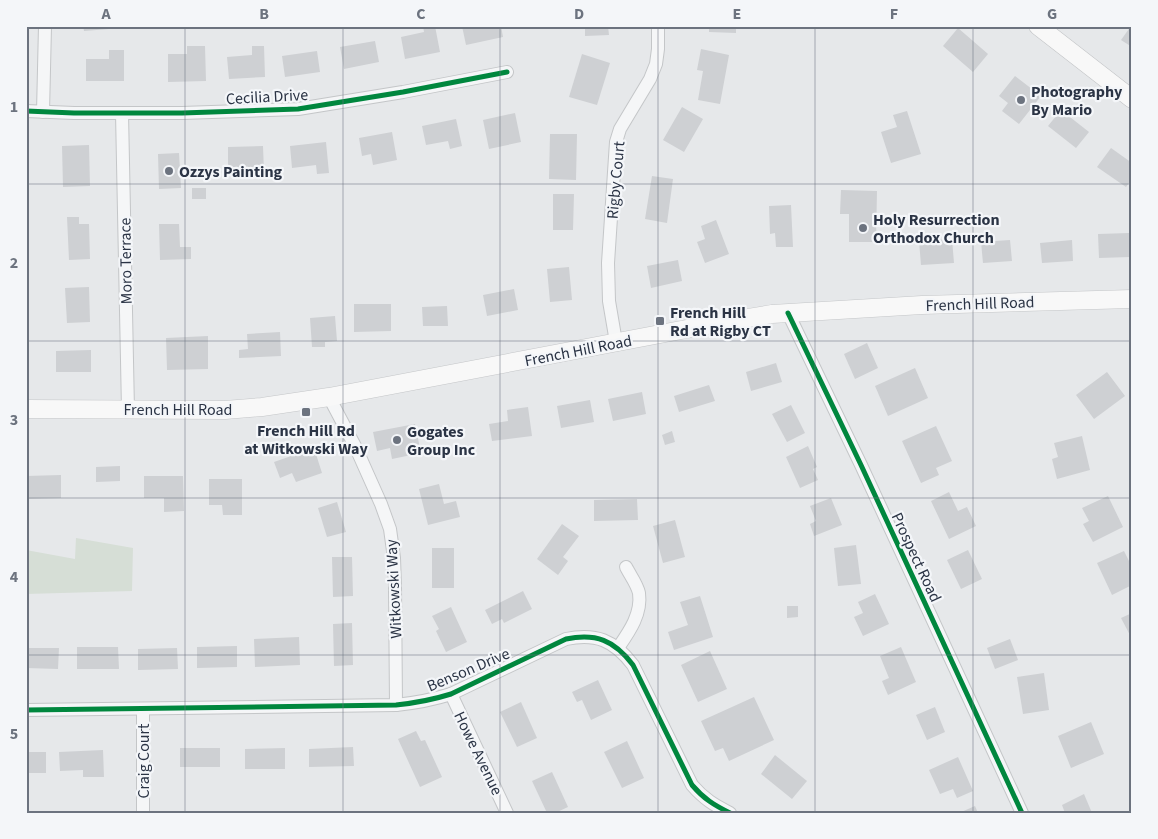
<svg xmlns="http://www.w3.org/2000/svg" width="1158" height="839" viewBox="0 0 1158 839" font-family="'Source Sans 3',sans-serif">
<rect width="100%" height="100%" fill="#e6e8ea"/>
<polygon fill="#d6ded6" points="76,538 133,548 132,591 26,594 26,550 75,559"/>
<g fill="#ced0d3">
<polygon points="83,26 109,26 109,29 84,31"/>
<polygon points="423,26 435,26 440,52 405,59 401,37 424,32"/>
<polygon points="462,26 501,26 503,37 466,45"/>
<polygon points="585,26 608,26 609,35 585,36"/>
<polygon points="709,26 736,26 736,33 709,32"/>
<polygon points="1131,26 1132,26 1132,47 1121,40"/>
<polygon points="958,28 988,54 973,72 943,46"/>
<polygon points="375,41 379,62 344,69 340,47"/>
<polygon points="187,46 205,46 206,81 168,82 168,54 187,54"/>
<polygon points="252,46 264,46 265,77 229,79 227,57 252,55"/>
<polygon points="701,49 729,55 720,104 698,100 703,71 697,70"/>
<polygon points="109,50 124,50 124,81 86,81 86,59 109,59"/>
<polygon points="317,51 320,72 285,77 282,56"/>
<polygon points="582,54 610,63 597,105 569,97"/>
<polygon points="1015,76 1041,96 1019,124 1002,111 1008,103 999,96"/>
<polygon points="682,107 703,119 684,152 663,140"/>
<polygon points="1061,110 1089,132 1076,148 1048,126"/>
<polygon points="907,111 921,154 891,163 881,132 897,127 893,115"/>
<polygon points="515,113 521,142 489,149 483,120"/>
<polygon points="456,119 462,146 450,149 448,141 426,145 422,126"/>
<polygon points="392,132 397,160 373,165 371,154 362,156 359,138"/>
<polygon points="550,134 577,134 576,180 549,179"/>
<polygon points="326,142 329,173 317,174 316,165 292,168 290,146"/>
<polygon points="89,145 90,186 63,187 62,146"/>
<polygon points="263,146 264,172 238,173 237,167 228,167 228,147"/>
<polygon points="1111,148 1132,163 1132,179 1126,187 1097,167"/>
<polygon points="179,153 181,188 159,189 158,154"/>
<polygon points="652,176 673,179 667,223 645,219"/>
<rect x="192" y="188" width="14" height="11"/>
<polygon points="841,190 877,191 876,242 849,242 849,214 840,214"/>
<polygon points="553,194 574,194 573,230 553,230"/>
<polygon points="791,205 793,247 776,247 775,233 770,234 769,206"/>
<polygon points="67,217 79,217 79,224 89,224 90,259 69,260"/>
<polygon points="716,220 729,254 705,263 697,242 705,239 701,226"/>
<polygon points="159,224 179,224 180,247 191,247 191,259 160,260"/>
<polygon points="1129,233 1130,257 1099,258 1098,234"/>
<polygon points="952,239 954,263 921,265 919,241"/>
<polygon points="1010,240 1012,261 983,263 981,242"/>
<polygon points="1072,240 1073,261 1042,263 1040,243"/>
<polygon points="678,260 682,281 651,288 647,266"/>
<polygon points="569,267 572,300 550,302 547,269"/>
<polygon points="89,287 90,322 67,323 65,288"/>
<polygon points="514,289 518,310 487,316 483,295"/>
<polygon points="354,304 391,304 391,331 354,332"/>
<polygon points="447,306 448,326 423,326 422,307"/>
<polygon points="335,316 337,341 325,342 325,347 312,347 310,318"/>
<polygon points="280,332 281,356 239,358 239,350 248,349 247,334"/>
<polygon points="208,336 208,369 167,370 166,338"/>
<polygon points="867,343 878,368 855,379 844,354"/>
<polygon points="91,350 91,372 56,372 56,351"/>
<polygon points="776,363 782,382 751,391 746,372"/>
<polygon points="915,368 928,398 888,416 875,386"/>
<polygon points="1107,372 1125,396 1094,419 1076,395"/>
<polygon points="709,385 715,401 679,412 674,396"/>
<polygon points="642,392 646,414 613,421 608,399"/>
<polygon points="590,400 594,422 561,428 557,406"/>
<polygon points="791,405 805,433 787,442 772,414"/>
<polygon points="528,407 532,436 492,441 489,424 508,421 507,410"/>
<polygon points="415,424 421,453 392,459 390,448 377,451 373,432"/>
<polygon points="936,426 952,461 936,468 939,475 921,483 902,441"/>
<polygon points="672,431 675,442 665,445 662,435"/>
<polygon points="1082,436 1090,470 1057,479 1052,459 1058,457 1054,443"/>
<polygon points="808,446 817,467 813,469 818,480 800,488 786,457"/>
<polygon points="314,448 322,473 296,482 292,473 280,478 274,462"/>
<polygon points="120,466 120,481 96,482 96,467"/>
<polygon points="61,475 61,498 26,499 26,476"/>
<polygon points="144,476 183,476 184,511 164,512 164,498 144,498"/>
<polygon points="209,479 242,479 242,515 223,515 222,505 209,505"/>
<polygon points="439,484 444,504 456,501 460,517 428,525 419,489"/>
<polygon points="949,492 958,511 967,507 976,526 949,539 931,501"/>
<polygon points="1108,496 1123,527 1093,542 1083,524 1089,521 1082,508"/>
<polygon points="831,498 842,525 814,536 810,524 816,521 810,506"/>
<polygon points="637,499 638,520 594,521 594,500"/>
<polygon points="337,502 346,532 327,537 318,508"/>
<polygon points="675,520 685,557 663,563 653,526"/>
<polygon points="562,524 579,536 563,557 568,561 558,575 537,559"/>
<polygon points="856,545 861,584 838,586 834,548"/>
<rect x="432" y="548" width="22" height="40"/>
<polygon points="968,550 982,579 961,589 947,560"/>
<polygon points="1124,551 1132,567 1132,585 1112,595 1097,563"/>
<polygon points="332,557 352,557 353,596 333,597"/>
<polygon points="523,591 532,609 504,623 502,619 492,624 485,610"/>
<polygon points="875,594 889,624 863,636 854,617 863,613 858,602"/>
<polygon points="700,596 713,637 674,650 668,632 688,625 680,602"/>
<polygon points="787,606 798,606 798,617 787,618"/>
<polygon points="451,607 467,642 446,652 436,631 439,629 432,616"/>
<polygon points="1132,613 1132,639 1121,618"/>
<polygon points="352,623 353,665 334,666 333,624"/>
<polygon points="299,637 300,665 255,667 254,639"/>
<polygon points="1010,639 1018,660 995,669 987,648"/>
<polygon points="237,646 237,667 197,668 197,647"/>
<polygon points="77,647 118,647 119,669 77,669"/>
<polygon points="901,647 916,682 888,695 882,681 889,678 880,656"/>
<polygon points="26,648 59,648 58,669 26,668"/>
<polygon points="177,648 178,669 138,670 138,649"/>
<polygon points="710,651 727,689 698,702 681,665"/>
<polygon points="1044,673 1049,710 1023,714 1017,677"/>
<polygon points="598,680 612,710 591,720 582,700 577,702 572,692"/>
<polygon points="754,697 774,740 729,761 723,748 715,751 701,721"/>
<polygon points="521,702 537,738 517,747 500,712"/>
<polygon points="935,707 945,732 927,740 916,715"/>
<polygon points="1091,722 1104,754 1071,768 1058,736"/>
<polygon points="416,731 421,741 425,740 442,777 420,787 398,739"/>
<polygon points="627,741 644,778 622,788 604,752"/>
<polygon points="353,747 354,766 309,767 309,749"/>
<rect x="180" y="748" width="40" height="19"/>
<polygon points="285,748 285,769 245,769 245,749"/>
<polygon points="103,750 104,777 83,777 83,770 60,771 59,752"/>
<rect x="26" y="752" width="20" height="21"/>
<polygon points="775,755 807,781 792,799 761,774"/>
<polygon points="958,757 973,791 957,798 953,789 940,794 929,770"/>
<polygon points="552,772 568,807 555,813 547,813 532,781"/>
<polygon points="1084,794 1092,813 1065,813 1062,805"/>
<polygon points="975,806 978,813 959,813"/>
</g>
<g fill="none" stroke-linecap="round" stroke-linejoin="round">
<g stroke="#c4c6c8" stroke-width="14">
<g id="minor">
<polyline points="26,111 74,113 182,113 298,109 403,92 507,72"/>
<polyline points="43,112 45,26"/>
<polyline points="122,113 128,410"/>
<polyline points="788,313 861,465 1022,813"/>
<polyline points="616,342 609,301 608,263 616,142 620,129 650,79 656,64 658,49 658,26"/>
<polyline points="329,397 356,448 381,504 390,529 394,558 395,586 396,705"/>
<path d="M 618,648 C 629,632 642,614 639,593 C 637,584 630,575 626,567"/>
<polyline points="451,694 507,813"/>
<path d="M 26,710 L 396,705 C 415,703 432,700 451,694 L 566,639 C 596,633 614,640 633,665 L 692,785 C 704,799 714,805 730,813"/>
<polyline points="143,813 143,709"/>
</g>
</g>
<g stroke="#c4c6c8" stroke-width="19">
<g id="secondary">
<polyline points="1038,26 1132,99"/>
<polyline points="26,409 225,410 262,407 329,397 718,323 772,314 922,305 1132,299"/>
</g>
</g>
<use href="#minor" stroke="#f5f6f7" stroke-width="12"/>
<use href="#secondary" stroke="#f8f8f8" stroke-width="18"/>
<g stroke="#f4f6f9" stroke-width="8">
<g id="cycleway">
<polyline points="26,111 74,113 182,113 298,109 403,92 507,72"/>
<polyline points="788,313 861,465 1022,813"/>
<path d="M 26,710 L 396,705 C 415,703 432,700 451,694 L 566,639 C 596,633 614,640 633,665 L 692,785 C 704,799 714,805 730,813"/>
</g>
</g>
<use href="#cycleway" stroke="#00873e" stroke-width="5"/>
</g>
<path fill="none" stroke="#6c737f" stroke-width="1" stroke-opacity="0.55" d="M 185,26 L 185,813M 343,26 L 343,813M 500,26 L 500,813M 658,26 L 658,813M 815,26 L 815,813M 973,26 L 973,813M 26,184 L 1132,184M 26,341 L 1132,341M 26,498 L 1132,498M 26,655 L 1132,655"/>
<g fill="#6c737f" stroke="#f4f6f9" stroke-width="2">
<circle cx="1021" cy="100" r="5"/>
<circle cx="169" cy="171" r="5"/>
<circle cx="863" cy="228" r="5"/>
<rect x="655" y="316" width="10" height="10" rx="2.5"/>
<rect x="301" y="407" width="10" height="10" rx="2.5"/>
<circle cx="397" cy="440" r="5"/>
</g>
<g text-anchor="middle" stroke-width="4.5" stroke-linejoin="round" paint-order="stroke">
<g font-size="16" font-weight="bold" fill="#2b3445" stroke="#f4f6f9" text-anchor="start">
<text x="1031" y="97">Photography<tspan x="1031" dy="18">By Mario</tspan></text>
<text x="179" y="177">Ozzys Painting</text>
<text x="873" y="225">Holy Resurrection<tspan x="873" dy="18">Orthodox Church</tspan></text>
<text x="670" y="318">French Hill<tspan x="670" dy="18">Rd at Rigby CT</tspan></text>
<text x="306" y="436" text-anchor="middle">French Hill Rd<tspan x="306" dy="18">at Witkowski Way</tspan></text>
<text x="407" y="437">Gogates<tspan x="407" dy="18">Group Inc</tspan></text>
</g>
<g font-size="16" fill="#2b3445" stroke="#f4f6f9">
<text transform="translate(267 96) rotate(-3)" y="6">Cecilia Drive</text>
<text transform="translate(615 180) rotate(-85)" y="6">Rigby Court</text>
<text transform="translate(125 261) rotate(-91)" y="6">Moro Terrace</text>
<text transform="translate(980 303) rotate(-2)" y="6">French Hill Road</text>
<text transform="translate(578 350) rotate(-11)" y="6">French Hill Road</text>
<text x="178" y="415">French Hill Road</text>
<text transform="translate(917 557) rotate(65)" y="6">Prospect Road</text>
<text transform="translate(393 589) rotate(-93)" y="6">Witkowski Way</text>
<text transform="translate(468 669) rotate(-23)" y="6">Benson Drive</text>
<text transform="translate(479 753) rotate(64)" y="6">Howe Avenue</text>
<text transform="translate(143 761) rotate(-90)" y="6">Craig Court</text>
</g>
</g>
<rect width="1158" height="839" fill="none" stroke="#f4f6f9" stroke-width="55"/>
<rect x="28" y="28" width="1102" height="784" fill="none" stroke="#6c737f" stroke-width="2"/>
<g font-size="16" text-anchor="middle" font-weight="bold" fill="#6c737f">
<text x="106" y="19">A</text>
<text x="264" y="19">B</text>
<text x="421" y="19">C</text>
<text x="579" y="19">D</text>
<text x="737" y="19">E</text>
<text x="894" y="19">F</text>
<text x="1052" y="19">G</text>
<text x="14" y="112">1</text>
<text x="14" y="268">2</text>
<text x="14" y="425">3</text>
<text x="14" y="582">4</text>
<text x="14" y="739">5</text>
</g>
</svg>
